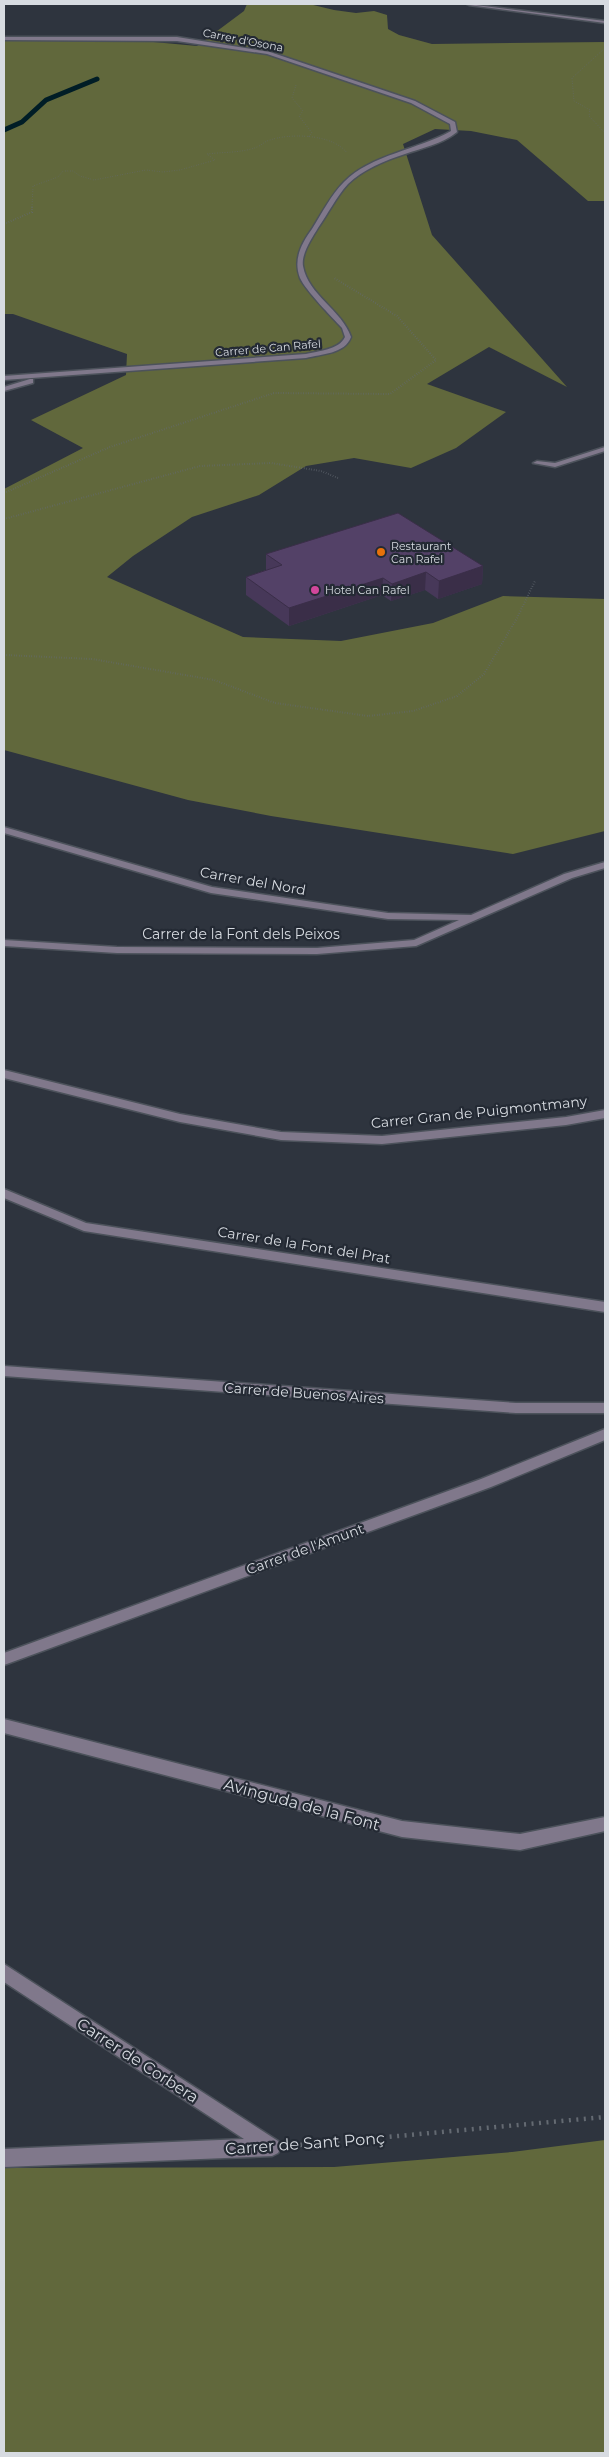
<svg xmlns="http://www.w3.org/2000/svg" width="609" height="2457" viewBox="0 0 609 2457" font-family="Montserrat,sans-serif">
<rect width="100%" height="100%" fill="#2e343e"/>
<g fill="#61683c">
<polygon points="247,4 309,4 334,10 356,13 374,11 387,15 388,29 399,35 432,44 605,42 605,201 588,201 517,140 471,131 435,129 403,144 432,235 567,387 489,347 427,384 506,412 456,448 411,468 354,458 306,466 259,495 192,517 133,556 107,577 243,637 341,641 433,623 503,596 605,599 605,831 513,854 271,816 188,800 4,750 4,489 83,448 31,420 126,375 127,354 13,314 4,314 4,41 110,38 197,46 244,11"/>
<polygon points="605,2140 605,2453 4,2453 4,2168 334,2167 512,2152"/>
</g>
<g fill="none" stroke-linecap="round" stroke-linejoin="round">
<polyline stroke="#001d26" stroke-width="5" points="4,130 22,122 46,100 97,79"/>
<g stroke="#4c525b" stroke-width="3">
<g id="minor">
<polygon points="467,4 605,21 605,23 469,5"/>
<path d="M 177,37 L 270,52 L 415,101 L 455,122 L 457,132 C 442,144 422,148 405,154 C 386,160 362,170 348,184 C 336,197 328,214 318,228 C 312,238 301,254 303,266 C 308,295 342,310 351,337 C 345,354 321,354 306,358 L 4,380 L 4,376 L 306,354 C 318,351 339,350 345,337 L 342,328 C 331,316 306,291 300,278 C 293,260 301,244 312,229 C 322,213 331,195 344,182 C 370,155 420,149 451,131 L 450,124 L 411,103 L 267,54 L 177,41 L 4,40 L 4,37 Z"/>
<polygon points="30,379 33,379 33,383 4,391 4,387"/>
<polygon points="605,447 605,451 555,467 533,463 537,461 555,463"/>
<polygon points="4,827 212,887 388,913 471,915 564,874 605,862 605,868 572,878 416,946 317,954 117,953 4,946 4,940 117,947 317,948 414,940 459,920 388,919 211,893 4,833"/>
<polygon points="4,1070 180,1114 281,1132 382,1136 566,1117 605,1110 605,1118 566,1125 382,1144 281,1140 180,1122 4,1078"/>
<polygon points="4,1189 86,1223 605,1302 605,1312 84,1231 4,1198"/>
<polygon points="4,1366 516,1403 605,1403 605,1413 516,1413 4,1376"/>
<polygon points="605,1429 605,1440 491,1487 4,1665 4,1653 481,1479"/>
<polygon points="4,1719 402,1821 520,1834 605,1817 605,1831 520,1850 402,1837 4,1733"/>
<polygon points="4,1964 278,2141 281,2147 278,2153 272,2156 4,2167 4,2149 244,2139 4,1982"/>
</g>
</g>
<g stroke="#646a72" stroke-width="1" stroke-dasharray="0.5 2" stroke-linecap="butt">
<polyline points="605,48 572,78 574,101 590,110 589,116 605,133"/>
<polyline points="296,85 292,98 303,111 299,116 312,133 308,137"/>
<path d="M 32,207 L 33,186 L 58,177 L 63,171 L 73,171 L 80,176 L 94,180 L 146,170 L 163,172 L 180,170 L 215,160 L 207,154 C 222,152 243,153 257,147 C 262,145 265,141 270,140 C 291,133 333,134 347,153"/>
</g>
<g stroke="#646a72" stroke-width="2" stroke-dasharray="0.5 2" stroke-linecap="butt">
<polyline points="4,224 32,212 32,205"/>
<polyline points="4,493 110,447 274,393 390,394 436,360 397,316 334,278"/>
<polyline points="4,519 200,466 271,463 321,471 338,478"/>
<polyline points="4,655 92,659 214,680 275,703 368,716 413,711 457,696 484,674 517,618 535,581"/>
</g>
<polyline stroke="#646a72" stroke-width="4.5" stroke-dasharray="2 5.5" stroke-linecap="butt" points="300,2145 605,2117"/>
<use href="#minor" fill="#80788b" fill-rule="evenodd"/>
</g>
<polygon fill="#473859" points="266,554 483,566 482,584 438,599 425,590 391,601 382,595 289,626 246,595 246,577 266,570"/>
<g fill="#3a2e48">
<polygon points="483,566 482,584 438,599 439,581"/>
<polygon points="426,572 425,590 391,601 392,584"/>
<polygon points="383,578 382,595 289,626 289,608"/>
</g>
<polygon fill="#534167" stroke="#3a2e48" points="398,513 483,566 439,581 426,572 392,584 383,578 289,608 246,577 282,565 266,554"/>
<circle fill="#e8710a" stroke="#242a34" stroke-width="2" cx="381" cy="552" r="5"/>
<circle fill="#d1479c" stroke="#242a34" stroke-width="2" cx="315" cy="590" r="5"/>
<g text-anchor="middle" stroke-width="4.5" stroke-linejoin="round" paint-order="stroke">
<g font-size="11" fill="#d7dbe1" stroke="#242a34">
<text transform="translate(243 40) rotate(11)" y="4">Carrer d'Osona</text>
<text transform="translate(268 348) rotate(-5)" y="4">Carrer de Can Rafel</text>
</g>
<g font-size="11" fill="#d7dbe1" stroke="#242a34" text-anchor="start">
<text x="391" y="550">Restaurant<tspan x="391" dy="13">Can Rafel</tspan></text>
<text x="325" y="594">Hotel Can Rafel</text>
</g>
<g font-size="14" fill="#d7dbe1" stroke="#242a34">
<text transform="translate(253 881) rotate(10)" y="5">Carrer del Nord</text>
<text x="241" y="939">Carrer de la Font dels Peixos</text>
<text transform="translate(479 1112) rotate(-6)" y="5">Carrer Gran de Puigmontmany</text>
<text transform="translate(304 1245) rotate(9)" y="5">Carrer de la Font del Prat</text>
<text transform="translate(304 1393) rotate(4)" y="5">Carrer de Buenos Aires</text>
<text transform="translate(305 1549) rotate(-20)" y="5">Carrer de l'Amunt</text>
</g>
<g font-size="16" fill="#d7dbe1" stroke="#242a34">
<text transform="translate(302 1804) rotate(15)" y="6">Avinguda de la Font</text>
<text transform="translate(138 2060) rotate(33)" y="6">Carrer de Corbera</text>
<text transform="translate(305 2143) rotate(-4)" y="6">Carrer de Sant Ponç</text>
</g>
</g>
<rect width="609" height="2457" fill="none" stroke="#d7dbe1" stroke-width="10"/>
</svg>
